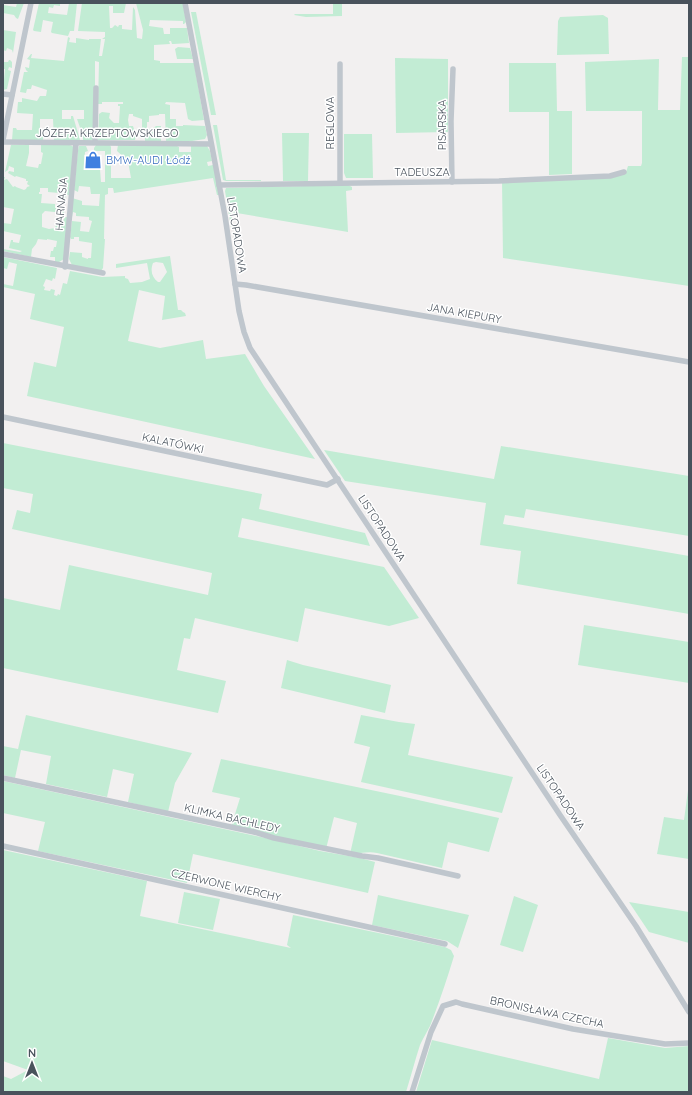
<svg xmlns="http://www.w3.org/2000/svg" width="692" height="1095" viewBox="0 0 692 1095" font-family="Quicksand,sans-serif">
<rect width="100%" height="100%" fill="#f2f0f0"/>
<g fill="#c2ecd4" fill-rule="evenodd">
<polygon points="3,3 3,5 16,7 17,3 24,3 18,19 16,18 14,15 3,13"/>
<polygon points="39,3 60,3 60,6 54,5 53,8 49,7 48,13 67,15 69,3 77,3 74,31 70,31 68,36 52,33 51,32 53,22 43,20 41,32 34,31 33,30"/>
<polygon points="82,3 126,3 124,13 113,13 113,6 109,6 110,28 112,28 115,25 118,27 119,25 122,25 122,29 132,30 133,7 135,10 137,38 142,39 143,30 136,3 183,4 186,22 184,24 183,24 183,21 150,20 149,26 163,28 164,34 170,34 170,28 187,28 189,43 174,44 172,44 171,41 169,41 170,44 154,45 154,60 160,61 160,63 194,63 204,120 192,121 188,119 185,103 166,102 165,104 170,105 170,119 176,119 176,126 183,126 183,125 205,126 207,135 205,139 192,141 166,141 165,114 159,114 159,115 149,116 149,122 147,122 147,129 152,129 156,126 161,126 161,141 145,141 145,135 142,135 142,119 133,116 133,114 129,114 128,120 129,126 133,126 136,135 135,140 98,140 99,114 102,112 110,113 109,118 114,123 119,123 120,106 118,106 118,104 123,104 123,102 102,102 102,104 98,104 99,62 95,61 95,137 92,140 83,141 83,136 77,119 84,119 84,110 62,110 62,119 71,119 71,116 73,116 80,140 54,141 53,119 40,119 40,130 43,130 43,140 12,140 13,128 16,128 17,130 32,130 33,114 17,113 18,102 22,102 22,98 37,101 40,96 46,96 47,90 32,85 31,89 27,89 26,93 20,92 24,72 28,72 26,70 25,67 29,68 30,60 27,59 31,54 32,54 31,58 64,61 68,37 70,38 69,42 76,43 76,38 89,40 89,39 101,39 99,56 102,56 105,39 102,39 105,37 105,32 78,31"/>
<polygon points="333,3 342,3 342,16 306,17 294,15 295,14 333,14"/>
<polygon points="191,12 196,12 216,115 211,115"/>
<polygon points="603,15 608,18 609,54 557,55 558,21 560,17"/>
<polygon points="3,30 16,32 13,53 12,50 7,48 6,51 3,50"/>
<polygon points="178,47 190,48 193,59 177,59 175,49"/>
<polygon points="682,57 689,57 689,286 503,258 502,180 610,176 626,172 628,166 641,166 642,163 642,111 586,111 585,62 659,59 658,110 680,110"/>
<polygon points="395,58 448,59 448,132 396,133"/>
<polygon points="9,60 10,60 12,62 12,68 9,67 8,70 11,71 7,89 3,90 5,69 3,69 3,62 8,62"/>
<polygon points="509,63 556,63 557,111 572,111 572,174 549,175 549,112 509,112"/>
<polygon points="213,125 217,125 226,180 261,180 261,181 226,181 223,180"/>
<polygon points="282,133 309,133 308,181 283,181"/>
<polygon points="344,134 372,134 373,178 346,178 344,173"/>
<polygon points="11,145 29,145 29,153 26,166 38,168 39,164 41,164 43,153 41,152 41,145 70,145 74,147 69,195 66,195 65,198 58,198 59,193 48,192 48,188 40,188 40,192 39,192 39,194 42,194 41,203 55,204 55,208 64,208 64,213 45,211 42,214 42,227 49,229 55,228 56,224 63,224 64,217 68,217 64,259 59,262 55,262 55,257 50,257 51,251 53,251 54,247 56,247 57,241 47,239 47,240 38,239 36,244 32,249 31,257 3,251 3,249 20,252 22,251 9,248 11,240 13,240 13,242 19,243 21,235 3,231 3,223 11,224 14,209 3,207 3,177 5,177 4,180 7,179 13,187 15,186 16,187 24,190 26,189 27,187 30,186 27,184 28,181 26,181 26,179 16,176 15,177 8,173 9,171 14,172 14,168 9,166 8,170 5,172"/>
<polygon points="96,145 110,145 111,147 111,178 131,178 128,161 117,151 118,145 177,146 179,147 179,152 191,152 191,146 207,146 210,151 212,161 207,162 208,166 213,165 214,168 219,195 217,195 213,178 114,193 113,188 108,188 108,194 105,195 104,239 105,239 103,268 101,271 72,265 69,259 70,252 82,253 82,257 88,259 88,258 91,258 92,243 79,241 79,237 74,237 74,239 71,239 70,237 72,221 81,222 80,231 89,232 92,221 89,220 89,217 76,216 76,213 73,212 72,217 72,198 82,201 82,205 99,206 100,194 91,194 90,187 79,186 78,192 74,190 78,150 79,146 86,146 88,151 85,152 84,170 100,169 101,182 105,182 105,151 94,151 94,148"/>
<polygon points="348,185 352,187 352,190 346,191 348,232 231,212 233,228 231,227 225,191 226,188"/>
<path d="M 170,256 L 178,310 L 181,310 L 183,312 L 185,313 L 186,316 L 162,320 L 165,296 L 139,290 L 128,341 L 160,348 L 203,340 L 206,359 L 245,354 L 264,386 L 315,459 L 27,396 L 34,362 L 56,367 L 64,327 L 30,319 L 35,294 L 3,287 L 3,284 L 13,286 L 17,264 L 9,262 L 7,269 L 3,268 L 3,257 L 57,268 L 55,279 L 53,278 L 52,281 L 46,279 L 43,286 L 45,287 L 44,290 L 50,291 L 51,289 L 55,290 L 54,295 L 57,296 L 58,294 L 60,295 L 63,283 L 67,284 L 70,271 L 102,277 L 125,276 L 125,278 L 128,279 L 130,283 L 142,282 L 150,279 L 147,263 L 116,268 L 116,264 ZM 156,262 L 163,263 L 167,272 L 160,282 L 158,282 C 152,277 150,271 153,263 Z"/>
<polygon points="3,443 262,494 259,509 365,533 370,546 242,518 238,537 384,567 419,618 389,626 305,608 298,642 195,618 190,639 184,638 177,670 226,681 218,713 3,668 3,598 60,610 69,565 208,595 212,573 12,529 17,510 30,513 33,494 3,488"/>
<polygon points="501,446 689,476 689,536 526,509 524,518 505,515 503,524 689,556 689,614 517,584 521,551 480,545 486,503 345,481 324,450 494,479"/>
<polygon points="584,625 689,642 689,683 578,665"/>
<polygon points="287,660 303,665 391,685 385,713 281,688"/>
<polygon points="26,715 192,753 175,783 168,812 128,802 134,774 113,769 107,797 46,784 51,756 21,750 15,778 3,775 3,746 18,749"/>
<polygon points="361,715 399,722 415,724 408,755 513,777 502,813 361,782 370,747 354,743"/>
<path d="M 221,759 L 400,796 L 499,818 L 489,852 L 448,842 L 442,868 L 377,853 C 368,851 359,854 350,854 L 357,823 L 334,817 L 326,849 L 231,827 L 240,798 L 212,792 Z"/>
<polygon points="3,781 270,839 320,851 360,858 375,862 368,893 193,854 187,883 38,851 45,822 3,813"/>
<polygon points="689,783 689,859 657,854 664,817 684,820"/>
<path d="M 3,850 L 147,881 L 140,916 L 291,948 L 287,945 L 293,915 L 445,947 L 451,950 L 454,956 C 447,979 439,1003 430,1026 C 427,1032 423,1038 420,1045 C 415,1060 411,1076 406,1092 L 3,1092 L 3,1076 L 11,1079 L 28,1070 L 3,1061 Z"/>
<polygon points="184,892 220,899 213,930 178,923"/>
<polygon points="378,895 469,915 458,948 447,941 372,925"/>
<polygon points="514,896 538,905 523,952 500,945"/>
<polygon points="629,902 689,912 689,943 649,932"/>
<polygon points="608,1038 665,1048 689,1046 689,1092 416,1092 432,1040 599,1079"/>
</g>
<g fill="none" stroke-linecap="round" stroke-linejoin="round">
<g stroke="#bfc6cd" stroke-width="5.5">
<polyline points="185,3 225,216 239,311 244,332 250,348 560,815 636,926 689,1012"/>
<polyline points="3,94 12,95"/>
<polyline points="3,140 31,3"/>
<polyline points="3,142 211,144"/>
<polyline points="95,142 96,88"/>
<polyline points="340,182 340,64"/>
<polyline points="452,182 451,121 453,69"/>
<polyline points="219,185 499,181 610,176 624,172"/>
<polyline points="3,254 103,273"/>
<polyline points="65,267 76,143"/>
<polyline points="235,284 246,285 689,362"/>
<polyline points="3,417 327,485 338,479"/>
<polyline points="3,778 254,832 274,838 362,856 378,858 458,876"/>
<polyline points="3,846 445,944"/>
<polyline points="412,1092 431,1032 443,1006 456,1002 462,1004 573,1029 665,1044 689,1043"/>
</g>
</g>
<defs>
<g id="shop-bare" transform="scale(1.38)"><path d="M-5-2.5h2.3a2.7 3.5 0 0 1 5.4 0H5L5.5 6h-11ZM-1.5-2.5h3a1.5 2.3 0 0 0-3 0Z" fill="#3f7fe0" stroke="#fff" stroke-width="2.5" paint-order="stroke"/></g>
</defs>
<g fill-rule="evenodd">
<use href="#shop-bare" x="93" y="160"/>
</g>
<g text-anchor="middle" stroke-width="3" stroke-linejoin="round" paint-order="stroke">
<g font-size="11" fill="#49525c" stroke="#fff">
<text transform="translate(330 123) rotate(-90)" y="4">REGLOWA</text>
<text transform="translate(442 125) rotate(-90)" y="4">PISARSKA</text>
<text x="107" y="137">JÓZEFA KRZEPTOWSKIEGO</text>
<text x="422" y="176">TADEUSZA</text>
<text transform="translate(61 204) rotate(-85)" y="4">HARNASIA</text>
<text transform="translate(237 235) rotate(81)" y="4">LISTOPADOWA</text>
<text transform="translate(464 313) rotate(10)" y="4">JANA KIEPURY</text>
<text transform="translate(173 443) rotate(12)" y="4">KALATÓWKI</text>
<text transform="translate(382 528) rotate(57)" y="4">LISTOPADOWA</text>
<text transform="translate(561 797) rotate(56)" y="4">LISTOPADOWA</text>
<text transform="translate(232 818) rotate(13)" y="4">KLIMKA BACHLEDY</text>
<text transform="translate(226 885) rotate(13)" y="4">CZERWONE WIERCHY</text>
<text transform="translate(547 1012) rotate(12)" y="4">BRONISŁAWA CZECHA</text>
</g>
<g font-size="11" fill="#366cbe" stroke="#fff" text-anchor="start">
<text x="106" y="164">BMW-AUDI Łódź</text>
</g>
</g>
<rect width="692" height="1095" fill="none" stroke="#49525c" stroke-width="8"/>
<g transform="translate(32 1063)" stroke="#ffffff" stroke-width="3" paint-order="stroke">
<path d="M0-3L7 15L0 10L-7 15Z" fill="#49525c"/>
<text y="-6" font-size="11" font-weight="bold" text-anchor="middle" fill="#49525c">N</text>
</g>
</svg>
